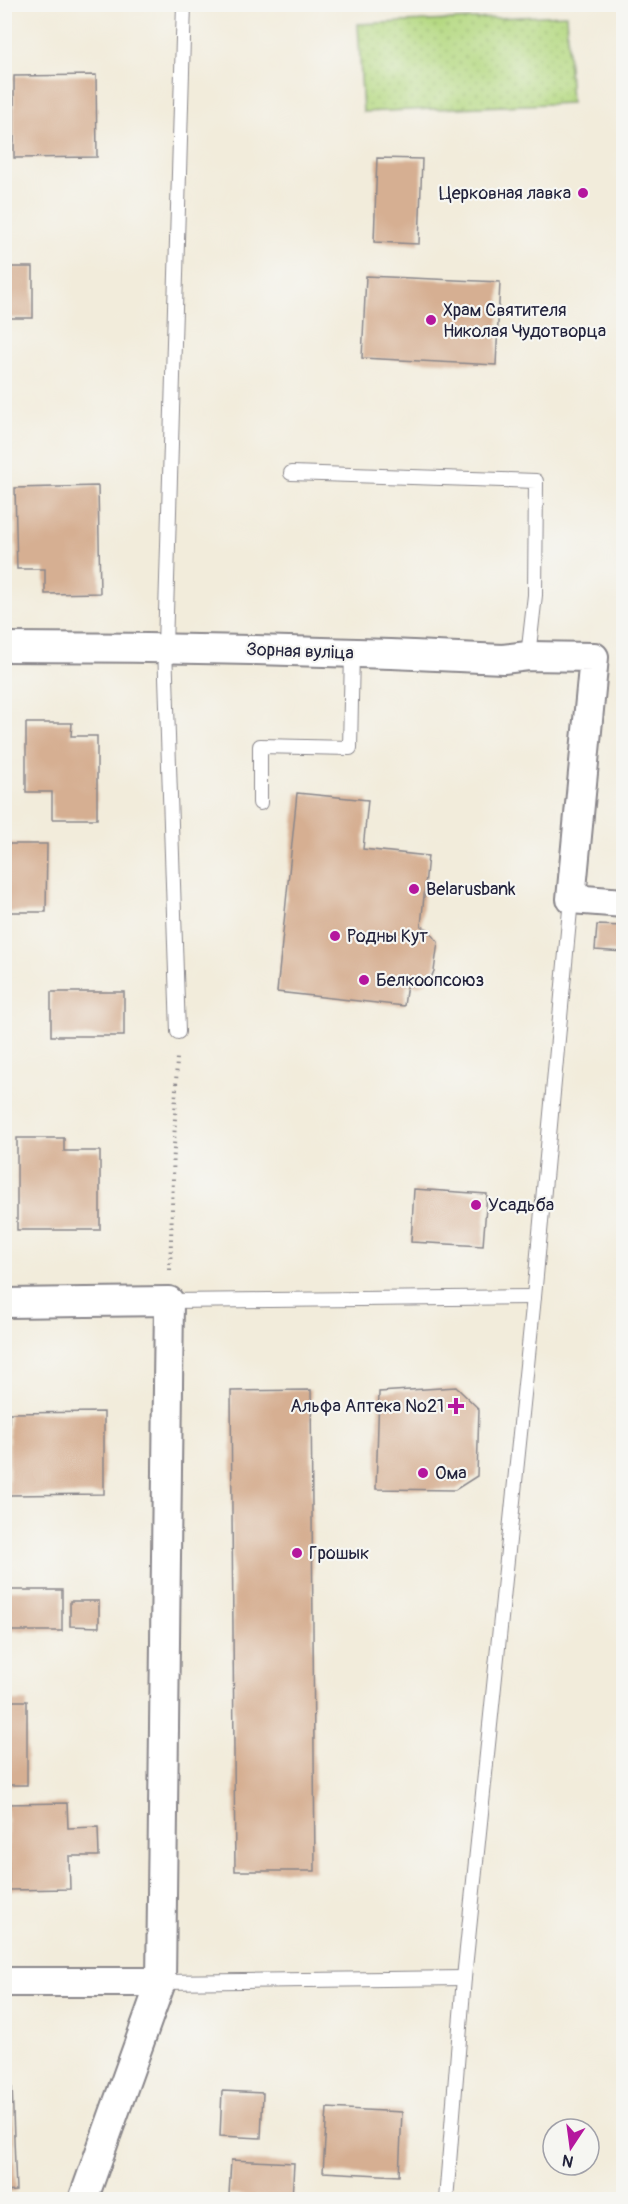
<svg xmlns="http://www.w3.org/2000/svg" width="628" height="2204" viewBox="0 0 628 2204" font-family="Pangolin,sans-serif">
<defs>
<pattern id="park-dots" width="8" height="8" patternUnits="userSpaceOnUse" patternTransform="scale(1.5)"><rect width="8" height="8" fill="#b5d982"/><path d="M2 2h.1M6 6h.1" fill="none" stroke="#9bba71" stroke-width="1.8" stroke-linecap="round"/></pattern>
</defs>
<rect width="100%" height="100%" fill="#f6f6f2"/>
<filter id="ink" filterUnits="userSpaceOnUse"><feTurbulence type="fractalNoise" baseFrequency=".0167" numOctaves="2"/><feDisplacementMap in="SourceGraphic" scale="12" xChannelSelector="R" yChannelSelector="G"/><feConvolveMatrix kernelMatrix="1 2 1 2 8 2 1 2 1" color-interpolation-filters="sRGB"/></filter>
<filter id="wash" filterUnits="userSpaceOnUse"><feTurbulence type="fractalNoise" baseFrequency=".008" numOctaves="4" result="noise"/><feDisplacementMap in="SourceGraphic" scale="24" xChannelSelector="R" yChannelSelector="G"/><feGaussianBlur stdDeviation="1.35" result="paint"/><feColorMatrix in="noise" values="0 0 0 0 0 0 0 0 0 0 0 0 0 0 0 0 0 1.4 0 .05"/><feComposite in="paint" operator="in"/></filter>
<g filter="url(#wash)">
<rect width="100%" height="100%" fill="#f2ecdb"/>
<polygon fill="url(#park-dots)" stroke="#6c7e5e" stroke-width="1.5" points="566,15 571,103 363,112 358,24"/>
<g id="blocks">
<g fill="#d6af92">
<polygon points="96,75 97,157 14,158 14,76"/>
<polygon points="377,158 422,159 419,244 374,242"/>
<rect x="4" y="267" width="29" height="51"/>
<polygon points="366,276 500,282 496,365 362,358"/>
<polygon points="98,486 100,593 45,594 45,569 17,569 15,488"/>
<polygon points="26,723 72,723 71,736 97,736 97,819 52,819 52,792 26,792"/>
<polygon points="297,793 368,800 363,849 428,856 421,926 428,929 438,942 434,971 431,978 424,983 418,986 407,984 404,1006 277,992"/>
<polygon points="4,844 47,844 46,912 4,912"/>
<polygon points="597,925 624,926 624,952 595,950"/>
<rect x="51" y="992" width="73" height="44"/>
<polygon points="17,1138 64,1138 64,1151 100,1151 100,1230 17,1230"/>
<polygon points="414,1189 487,1194 483,1246 411,1242"/>
<polygon points="456,1387 479,1409 477,1476 455,1490 376,1489 379,1392"/>
<polygon points="311,1390 315,1871 235,1871 231,1391"/>
<polygon points="104,1412 104,1494 9,1495 9,1413"/>
<rect x="4" y="1590" width="58" height="41"/>
<polygon points="70,1601 99,1601 99,1627 70,1626"/>
<rect x="5" y="1701" width="22" height="84"/>
<polygon points="67,1803 68,1828 98,1827 99,1856 69,1856 70,1889 9,1890 7,1804"/>
<polygon points="12,2085 16,2191 4,2192 4,2086"/>
<polygon points="222,2091 263,2093 261,2138 220,2136"/>
<polygon points="327,2108 402,2112 399,2176 323,2172"/>
<polygon points="231,2160 294,2163 292,2199 229,2195"/>
</g>
</g>
</g>
<g filter="url(#ink)">
<use href="#blocks" fill-opacity="0" stroke="#8a878b" stroke-width="1.5"/>
<g fill="none" stroke-linecap="round" stroke-linejoin="round">
<g stroke="#8a878b" stroke-width="16">
<g id="service">
<polyline points="291,473 536,481 535,595 528,656"/>
<polyline points="260,803 260,746 350,748 352,652"/>
<polyline points="178,1032 165,647 184,4"/>
<polyline points="169,1301 534,1297"/>
<polyline points="161,1982 464,1978"/>
<polyline points="446,2200 464,1978 534,1297 571,899"/>
</g>
</g>
<g stroke="#8a878b" stroke-width="32">
<g id="minor">
<path d="M 4,647 C 171,647 337,651 503,659 L 528,656 L 594,657 L 571,899 L 624,903"/>
<polyline points="4,1303 169,1301 161,1982 83,2200"/>
<polyline points="4,1982 161,1982"/>
</g>
</g>
<polyline stroke="#8a878b" stroke-width="4" stroke-dasharray="1.5 4.5" stroke-linecap="butt" points="170,1270 177,1056"/>
<use href="#service" stroke="#fff" stroke-width="14"/>
<use href="#minor" stroke="#fff" stroke-width="28"/>
</g>
</g>
<g fill="#b5179e" stroke="#f6f6f2" stroke-width="2">
<circle cx="583" cy="193" r="6"/>
<circle cx="431" cy="320" r="6"/>
<circle cx="414" cy="889" r="6"/>
<circle cx="335" cy="936" r="6"/>
<circle cx="364" cy="980" r="6"/>
<circle cx="476" cy="1205" r="6"/>
<path d="M453 1397h6v6h6v6h-6v6h-6v-6h-6v-6h6z"/>
<circle cx="423" cy="1473" r="6"/>
<circle cx="297" cy="1553" r="6"/>
</g>
<g text-anchor="middle" stroke-width="4.5" stroke-linejoin="round" paint-order="stroke">
<g font-size="18" fill="#22223b" stroke="#f6f6f2" text-anchor="start">
<text x="571" y="199" text-anchor="end">Церковная лавка</text>
<text x="443" y="316">Храм Святителя<tspan x="443" dy="21">Николая Чудотворца</tspan></text>
<text x="426" y="895">Belarusbank</text>
<text x="347" y="942">Родны Кут</text>
<text x="376" y="986">Белкоопсоюз</text>
<text x="488" y="1211">Усадьба</text>
<text x="444" y="1412" text-anchor="end">Альфа Аптека №21</text>
<text x="435" y="1479">Ома</text>
<text x="309" y="1559">Грошык</text>
</g>
<g font-size="18" fill="#22223b" stroke="#f6f6f2">
<text transform="translate(300 651) rotate(2)" y="6">Зорная вуліца</text>
</g>
</g>
<rect width="628" height="2204" fill="none" stroke="#f6f6f2" stroke-width="24"/>
<g transform="translate(571 2147) rotate(193)"><circle r="28" fill="#f6f6f2" stroke="#a1a1a9" stroke-width="1.5"/>
<path d="M0-4.5L10 22L0 15L-10 22Z" fill="#b5179e"/>
<text y="-9" font-size="16" font-weight="bold" text-anchor="middle" fill="#22223b">N</text>
</g>
</svg>
